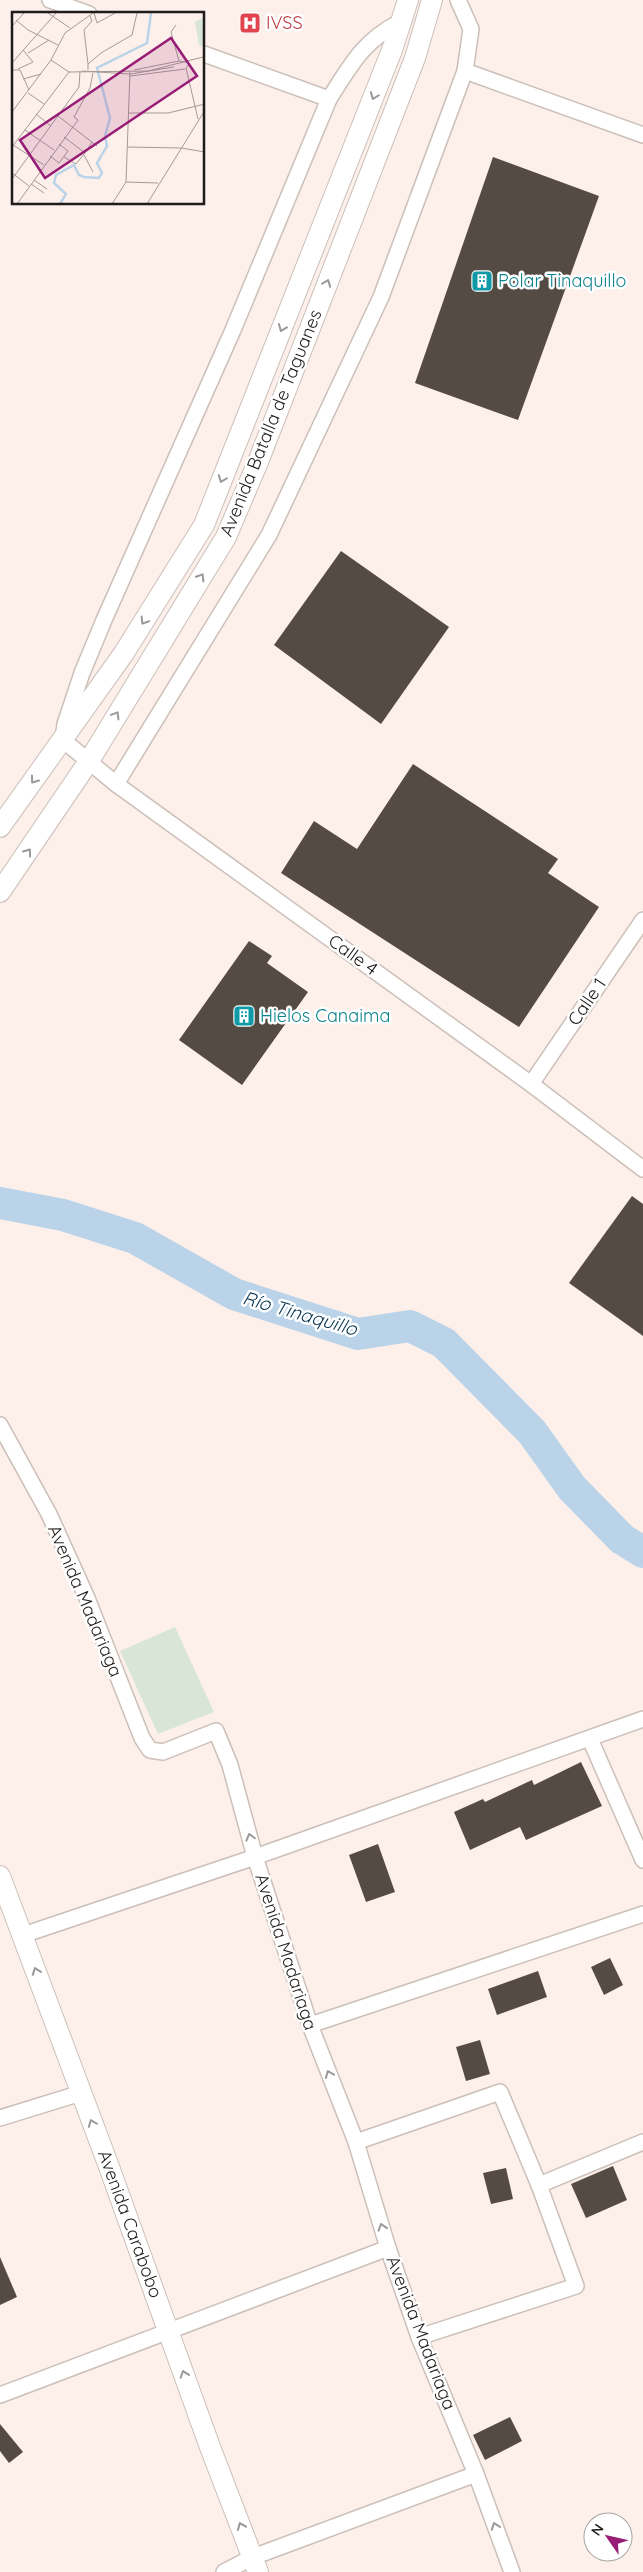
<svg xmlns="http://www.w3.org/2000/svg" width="643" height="2572" viewBox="0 0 643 2572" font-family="Quicksand,sans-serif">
<rect width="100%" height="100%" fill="#fdf0ea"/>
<polygon fill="#d9e6d7" points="175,1627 214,1712 158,1734 120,1651"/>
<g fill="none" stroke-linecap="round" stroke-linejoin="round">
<polyline stroke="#bad3e8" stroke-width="32" points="0,1203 63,1215 135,1238 234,1294 358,1334 410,1326 444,1343 532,1432 572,1488 622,1539 643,1552"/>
</g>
<g fill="#554b45">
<polygon points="493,157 599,196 518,420 415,383"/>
<polygon points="341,551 449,627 381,724 274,645"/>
<polygon points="413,764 558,859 548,873 599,907 519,1027 281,873 314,821 357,849"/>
<polygon points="249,941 272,956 267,963 308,992 242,1085 179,1040"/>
<polygon points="632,1196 643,1204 643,1336 569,1283"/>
<polygon points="581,1762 602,1806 526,1840 520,1827 470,1850 454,1812 483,1799 485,1802 532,1780 534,1785"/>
<polygon points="378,1844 395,1892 366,1902 349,1855"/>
<polygon points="610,1958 623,1985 604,1995 591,1967"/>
<polygon points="538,1971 547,1997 497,2015 488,1989"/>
<polygon points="480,2040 490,2074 466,2081 456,2047"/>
<polygon points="613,2166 627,2200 586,2218 571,2184"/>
<polygon points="506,2168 513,2199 491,2204 483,2173"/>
<polygon points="0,2257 17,2297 0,2305"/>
<polygon points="510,2417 522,2441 485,2460 473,2435"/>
<polygon points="0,2424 23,2452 9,2463 0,2451"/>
</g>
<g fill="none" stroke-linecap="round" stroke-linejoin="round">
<g stroke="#cbbfb8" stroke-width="18">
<g id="minor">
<polyline points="50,0 89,14"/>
<polyline points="458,0 471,29 465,71 643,135"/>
<path d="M 204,54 L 329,99 C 351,65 363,41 400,22"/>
<polyline points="329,99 233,330 104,620 82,673 65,724 63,740 116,784 531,1084 643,1169"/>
<polyline points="116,784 269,535 381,297 465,71"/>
<polyline points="531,1084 643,920"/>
<polyline points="0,1425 49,1514 87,1598 142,1738 150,1750 163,1752 216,1731 230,1765 255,1857 310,2025 356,2142 388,2248 419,2337 476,2474 512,2572"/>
<polyline points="590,1739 643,1860"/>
<polyline points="23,1935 255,1857 643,1719"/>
<polyline points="310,2025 643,1914"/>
<polyline points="0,2118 81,2093"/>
<polyline points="356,2142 500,2092 539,2185 576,2286 419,2337"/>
<polyline points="539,2185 643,2142"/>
<polyline points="0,2395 388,2248"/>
<polyline points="224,2572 253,2557 476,2474"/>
</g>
</g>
<g stroke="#cbbfb8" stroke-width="22">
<g id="tertiary">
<polyline points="0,827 124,653 204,525 392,50 408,0"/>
<polyline points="0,892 89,761 226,537 258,462 415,58 432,0"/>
<polyline points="0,1876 108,2164 210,2447 258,2572"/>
</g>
</g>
<use href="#minor" stroke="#fff" stroke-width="15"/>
<use href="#tertiary" stroke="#fff" stroke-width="20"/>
</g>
<defs><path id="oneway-chevron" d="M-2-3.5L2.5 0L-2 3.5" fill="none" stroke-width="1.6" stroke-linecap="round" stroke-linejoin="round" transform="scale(1.25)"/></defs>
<g stroke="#9a9898">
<use href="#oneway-chevron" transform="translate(374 96) rotate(111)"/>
<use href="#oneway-chevron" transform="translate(327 283) rotate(-69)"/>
<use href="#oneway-chevron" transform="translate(282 328) rotate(112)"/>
<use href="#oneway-chevron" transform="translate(222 479) rotate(111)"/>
<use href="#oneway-chevron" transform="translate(201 577) rotate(-58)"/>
<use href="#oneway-chevron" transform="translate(144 621) rotate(122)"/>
<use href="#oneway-chevron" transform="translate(116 715) rotate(-59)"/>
<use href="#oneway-chevron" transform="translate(34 780) rotate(126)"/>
<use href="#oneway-chevron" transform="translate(28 852) rotate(-54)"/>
<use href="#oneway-chevron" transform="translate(250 1837) rotate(-105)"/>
<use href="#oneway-chevron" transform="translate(36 1971) rotate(-110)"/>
<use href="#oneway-chevron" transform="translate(329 2074) rotate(-112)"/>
<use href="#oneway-chevron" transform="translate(92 2123) rotate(-111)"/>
<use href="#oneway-chevron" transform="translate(382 2227) rotate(-107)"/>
<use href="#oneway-chevron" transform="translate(184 2374) rotate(-109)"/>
<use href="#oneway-chevron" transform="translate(241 2526) rotate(-112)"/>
<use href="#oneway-chevron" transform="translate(495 2526) rotate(-110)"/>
</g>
<defs>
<g id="hospital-square" transform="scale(1.125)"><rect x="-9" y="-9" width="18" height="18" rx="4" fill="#e0444e" stroke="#fff"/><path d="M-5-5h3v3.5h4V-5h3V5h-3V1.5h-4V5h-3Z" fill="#fff"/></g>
<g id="building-square" transform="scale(1.125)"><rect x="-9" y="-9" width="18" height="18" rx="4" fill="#0f9aa8" stroke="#fff"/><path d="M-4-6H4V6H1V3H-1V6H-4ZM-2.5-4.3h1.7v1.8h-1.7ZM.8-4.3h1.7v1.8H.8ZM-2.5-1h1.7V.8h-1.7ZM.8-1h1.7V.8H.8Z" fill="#fff"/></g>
</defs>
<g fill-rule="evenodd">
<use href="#hospital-square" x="250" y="23"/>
<use href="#building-square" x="482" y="281"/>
<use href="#building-square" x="244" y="1016"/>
</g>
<g text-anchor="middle" stroke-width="5" stroke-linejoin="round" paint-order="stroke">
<g font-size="18" fill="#be3a42" stroke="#fff" text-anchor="start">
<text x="266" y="29">IVSS</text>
</g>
<g font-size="18" fill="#0d838f" stroke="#fff" text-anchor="start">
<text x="498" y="287">Polar Tinaquillo</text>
<text x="260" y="1022">Hielos Canaima</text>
</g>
<g font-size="18" fill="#1f1b19" stroke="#fff">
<text transform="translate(271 423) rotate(-68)" y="6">Avenida Batalla de Taguanes</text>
<text transform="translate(353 955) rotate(36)" y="6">Calle 4</text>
<text transform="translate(587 1002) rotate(-56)" y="6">Calle 1</text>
<text transform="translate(85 1601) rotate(67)" y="6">Avenida Madariaga</text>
<text transform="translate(286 1952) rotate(72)" y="6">Avenida Madariaga</text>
<text transform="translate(130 2224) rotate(70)" y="6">Avenida Carabobo</text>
<text transform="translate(421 2333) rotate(69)" y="6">Avenida Madariaga</text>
</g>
<g font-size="19" font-style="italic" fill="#0a3754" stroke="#fff">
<text transform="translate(300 1313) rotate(16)" y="7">Río Tinaquillo</text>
</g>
</g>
<g transform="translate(12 12)">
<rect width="192" height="192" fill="#fdf0ea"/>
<path d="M 192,5 L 193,5 L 192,36 L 187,33 L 183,10 Z" fill="#d9e6d7"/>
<path fill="none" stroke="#bad3e8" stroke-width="2.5" d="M 48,192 L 54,182 L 42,171 L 44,163 L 62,153 L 67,163 L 72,165 L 87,166 L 90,161 L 85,151 L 95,134 L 93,124 L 98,106 L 85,56 L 135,31 L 139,1"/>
<path fill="none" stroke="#a49b96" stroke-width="1" d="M 36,1 L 58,16M 82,1 L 85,11 L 103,1M 4,8 L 16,18 L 46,33M 164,13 L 159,20 L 167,49 L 174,50M 0,14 L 12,1M 16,41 L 37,28M 39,48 L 57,60M 0,51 L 44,1M 178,51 L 174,56 L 186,107M 76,52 L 72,18 L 80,9 L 78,4M 6,57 L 21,50 L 11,38M 0,58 L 8,58 L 17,78M 76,58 L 76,52 L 89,41 L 120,23 L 125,1M 122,58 L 167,49M 70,59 L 118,62 L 162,55M 118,64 L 173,57M 11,67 L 29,62M 16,81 L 32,92M 0,100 L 39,48 L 53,21 L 81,1M 117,101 L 156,101 L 193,92M 24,102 L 39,114M 46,104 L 85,134M 13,118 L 42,138M 52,125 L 73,141 L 80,130M 1,133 L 32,153M 0,135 L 57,60 L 136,59 L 191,45M 115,135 L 169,136 L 193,140M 72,143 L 81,160M 38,144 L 47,151 L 56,139 L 47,132M 52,145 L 64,152 L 73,141M 0,161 L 17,174M 0,167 L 67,75 L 68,59M 22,168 L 35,177M 114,170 L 146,171M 19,172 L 32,181M 5,192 L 66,108 L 62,105 L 78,76 L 81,61M 100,192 L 114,170 L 118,59M 135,192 L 193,98"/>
<path fill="#971c76" fill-opacity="0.15" stroke="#971c76" stroke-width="2.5" d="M 159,26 L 185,64 L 33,166 L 8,128 Z"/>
<rect width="192" height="192" fill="none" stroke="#1f1b19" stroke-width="2.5"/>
</g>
<g transform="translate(608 2537) rotate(304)"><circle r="24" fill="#ffffff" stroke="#a5a4a3"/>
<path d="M0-4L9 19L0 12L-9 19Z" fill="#971c76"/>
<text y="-8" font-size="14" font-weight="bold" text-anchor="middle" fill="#1f1b19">N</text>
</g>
</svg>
